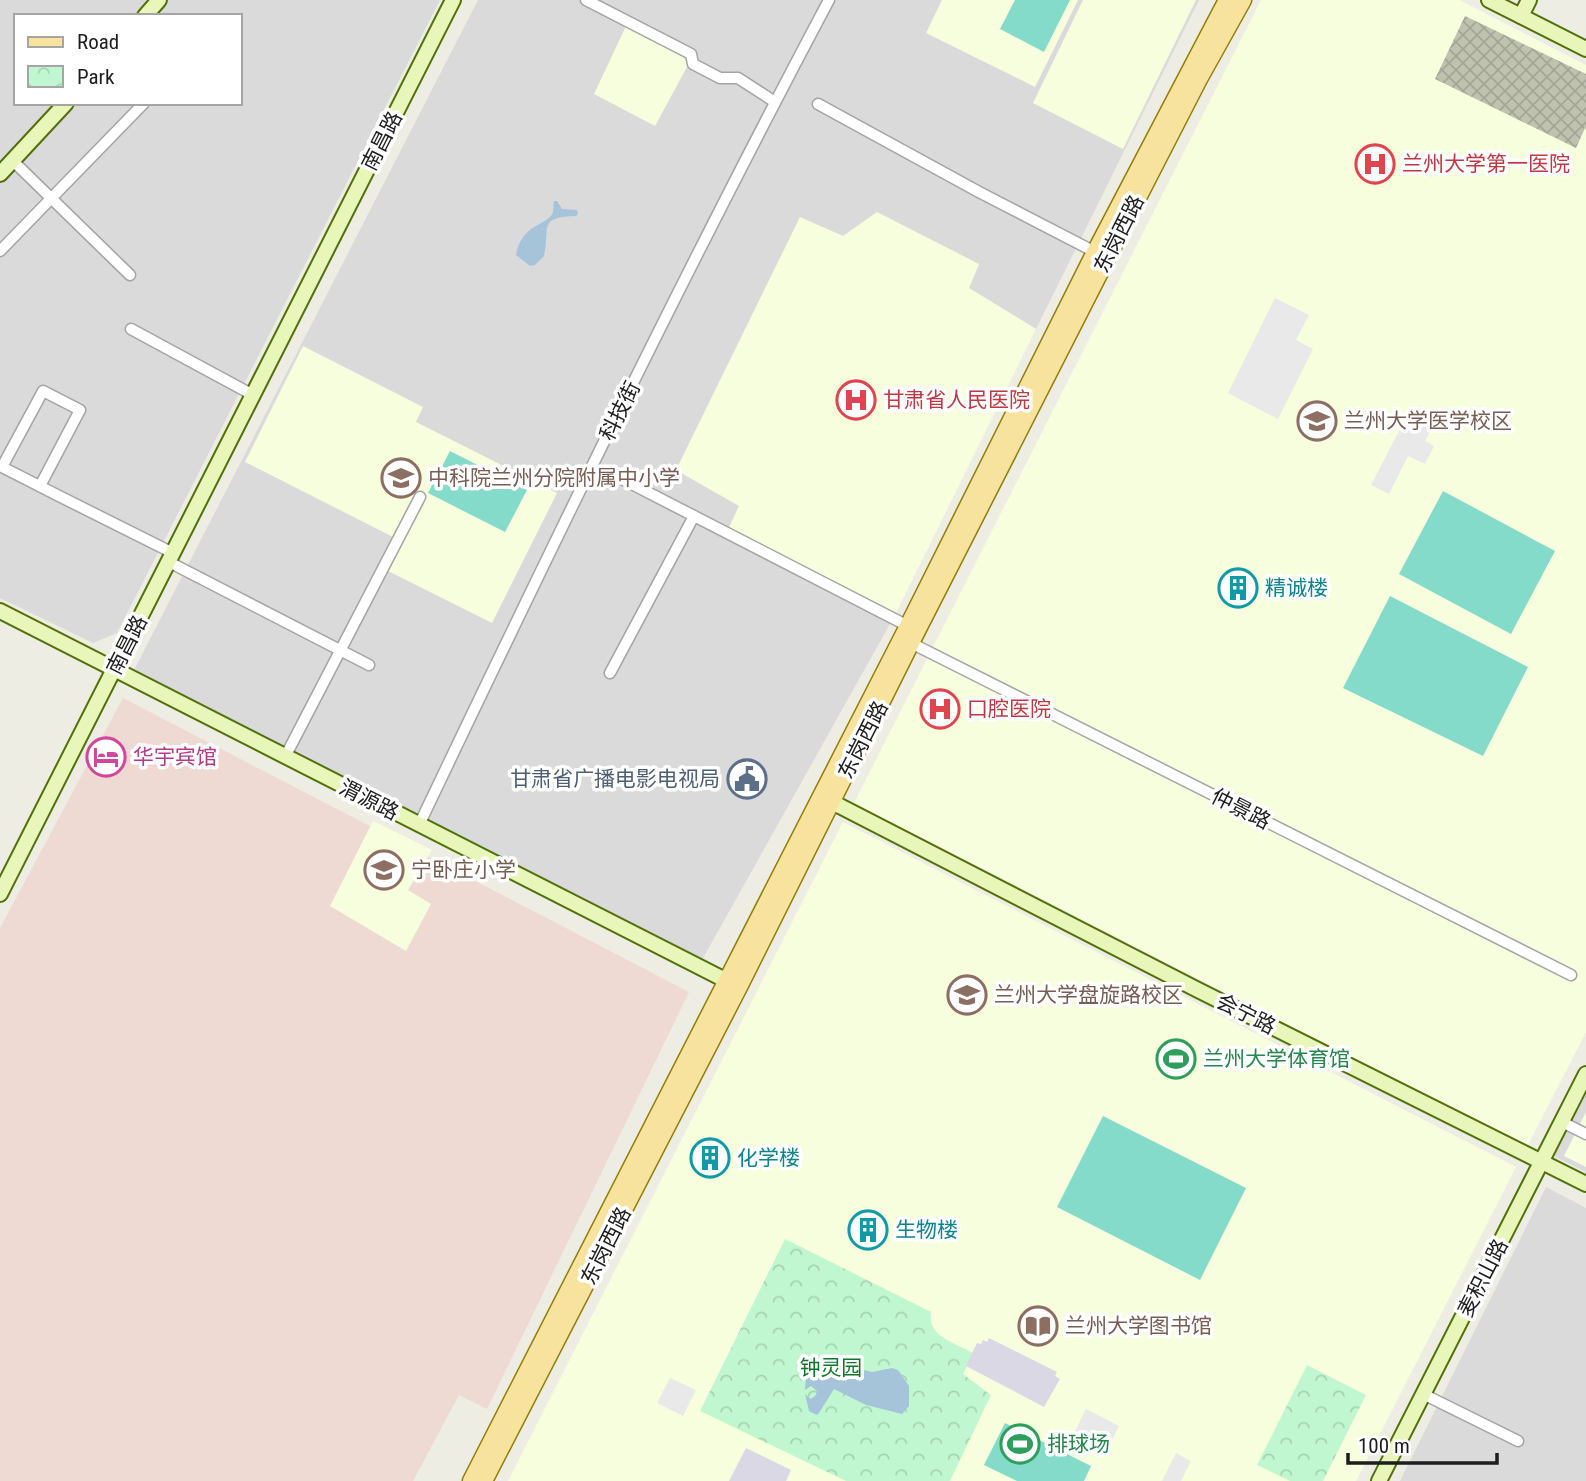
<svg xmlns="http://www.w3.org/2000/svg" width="1586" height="1481" viewBox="0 0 1586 1481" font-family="'Roboto Condensed','Noto Sans SC',sans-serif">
<defs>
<pattern id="construction-cross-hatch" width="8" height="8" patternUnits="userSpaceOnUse" patternTransform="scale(1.75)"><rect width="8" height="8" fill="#bfc2af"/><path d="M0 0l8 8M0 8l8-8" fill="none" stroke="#a4a696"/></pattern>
<pattern id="park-crowns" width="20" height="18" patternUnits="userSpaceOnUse" patternTransform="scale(1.75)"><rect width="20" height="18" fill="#c1f7d0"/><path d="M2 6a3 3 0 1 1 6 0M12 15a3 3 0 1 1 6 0" fill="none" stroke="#a5d3b2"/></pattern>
</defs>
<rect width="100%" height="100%" fill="#eeede3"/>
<g fill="#dbdada" fill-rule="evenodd">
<path d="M 0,0 L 440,0 L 117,633 L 93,643 L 0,598 L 0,181 L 62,115 L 0,171 ZM 16,16 L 240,16 L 240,103 L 16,103 Z"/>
<polygon points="478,0 1199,0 1036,329 969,288 979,264 843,236 799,218 739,506 729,527 895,615 702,960 134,670"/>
<polygon points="1586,1094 1586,1172 1554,1156"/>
<polygon points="1546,1187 1586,1208 1586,1481 1400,1481"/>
</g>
<polygon fill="#eed9d3" points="123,698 689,992 487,1409 459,1395 413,1481 0,1481 0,928"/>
<g fill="#f7fedd">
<polygon points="942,0 1078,0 1035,87 926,33"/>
<polygon points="1083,0 1196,0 1123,149 1033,103"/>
<polygon points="1261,0 1459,0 1586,65 1586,1032 1527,1147 854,803"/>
<polygon points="627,24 682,53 688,65 655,126 594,94"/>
<polygon points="877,212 979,264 969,288 1036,329 895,615 729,528 739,506 676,470 800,217 843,236"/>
<polygon points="303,346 423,407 416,422 557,493 492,623 386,570 401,541 245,462"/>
<polygon points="373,821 432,850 408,890 431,904 406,951 330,906"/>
<polygon points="843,822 1516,1167 1356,1481 508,1481"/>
<polygon points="1586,1112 1586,1167 1564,1156"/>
</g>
<polygon fill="url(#construction-cross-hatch)" points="1465,16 1586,74 1586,126 1576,148 1435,79"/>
<g fill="url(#park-crowns)">
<path d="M 785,1239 L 931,1312 C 926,1336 956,1343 973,1353 L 963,1374 L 991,1395 L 950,1481 L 846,1481 L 700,1411 Z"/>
<polygon points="1307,1365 1366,1395 1323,1481 1290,1481 1257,1465"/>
</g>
<g fill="#84dbca">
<polygon points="1015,0 1070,0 1044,52 1000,29"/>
<polygon points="450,451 527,490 505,532 428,493"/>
<polygon points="1443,491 1555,551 1511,634 1399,574"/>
<polygon points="1390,596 1528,667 1483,756 1343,688"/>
<polygon points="1103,1116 1246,1188 1200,1280 1057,1207"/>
<polygon points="1005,1423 1091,1466 1084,1481 1017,1481 984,1465"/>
</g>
<g fill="#e9e9e9">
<polygon points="1275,298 1309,315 1296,340 1313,349 1278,419 1228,393"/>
<polygon points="1409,412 1433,425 1425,441 1434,446 1425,464 1408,456 1389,494 1371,485"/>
<polygon points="670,1378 696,1390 683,1416 657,1403"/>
<polygon points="1086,1409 1119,1426 1107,1450 1074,1433"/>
<polygon points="1176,1453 1191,1461 1181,1481 1162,1481"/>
</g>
<g fill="#dad8e4">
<polygon points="989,1338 1057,1372 1055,1376 1060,1379 1044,1407 966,1366 977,1343 981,1344 983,1340 987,1342"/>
<polygon points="746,1448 791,1470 786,1481 729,1481"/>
</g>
<g fill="#a5c4da">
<path d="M 554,201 L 557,201 L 562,209 L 577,210 L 578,214 L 576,216 C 536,217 551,229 544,256 L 535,265 L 530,266 L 516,255 C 522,222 549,226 553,212 C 554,208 553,204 554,201 Z"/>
<polygon points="843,1365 872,1372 892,1368 898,1370 909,1386 909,1406 902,1414 866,1405 834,1389 819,1413 817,1415 809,1411 805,1394 811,1399 816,1395 817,1391 811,1386 805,1390 806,1375 815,1369 820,1369 826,1378"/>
</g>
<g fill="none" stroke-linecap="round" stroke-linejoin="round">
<g stroke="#a4a4a4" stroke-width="13">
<g id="street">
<polyline points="586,0 691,54 693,64 720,78 738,78 775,102"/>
<polyline points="818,104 979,192 1095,252"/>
<polyline points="13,161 130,275"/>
<polyline points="0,251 144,103"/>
<polyline points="131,329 253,395"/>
<polyline points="622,479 908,626"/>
<polyline points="40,486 80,410 43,391 2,467 59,496 173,553"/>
<polyline points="169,562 369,665"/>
<polyline points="911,643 1571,975"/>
<polyline points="610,673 694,516"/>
<polyline points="285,757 420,497"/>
<path d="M 419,825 C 551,548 685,271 829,0"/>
<polyline points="1562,1122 1586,1134"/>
<polyline points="1423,1394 1518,1441"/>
</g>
</g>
<g stroke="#517009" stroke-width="18">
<g id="secondary">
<polyline points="1489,0 1586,49"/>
<polyline points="145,16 159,0"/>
<polyline points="1521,16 1529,0"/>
<polyline points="0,174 66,103"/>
<polyline points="0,611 735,985"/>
<polyline points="832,802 1198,990 1586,1184"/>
<polyline points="0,894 453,0"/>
<polyline points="1379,1481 1586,1074"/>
</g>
</g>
<g stroke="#917d06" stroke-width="19">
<g id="primary">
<polyline points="471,1481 908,626 1095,252 1227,0"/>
<polyline points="484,1481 739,987 917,631 1145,184 1199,79 1243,0"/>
</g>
</g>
<use href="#street" stroke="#fff" stroke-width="10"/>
<use href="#secondary" stroke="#e8f7b9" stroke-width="14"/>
<use href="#primary" stroke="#f8e39e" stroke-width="16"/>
</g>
<defs>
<g id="hospital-ring" transform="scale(2.0125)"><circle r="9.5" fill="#fff" stroke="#e0444e" stroke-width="1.5"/><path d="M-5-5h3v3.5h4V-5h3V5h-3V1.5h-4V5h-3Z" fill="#e0444e"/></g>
<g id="university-ring" transform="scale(2.0125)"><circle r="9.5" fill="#fff" stroke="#8d6e63" stroke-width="1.5"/><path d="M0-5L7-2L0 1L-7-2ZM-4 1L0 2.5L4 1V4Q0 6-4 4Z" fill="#8d6e63"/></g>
<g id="school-ring" transform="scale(2.0125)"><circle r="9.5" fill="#fff" stroke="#8d6e63" stroke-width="1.5"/><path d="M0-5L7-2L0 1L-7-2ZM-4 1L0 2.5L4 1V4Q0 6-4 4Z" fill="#8d6e63"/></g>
<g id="building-ring" transform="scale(2.0125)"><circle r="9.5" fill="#fff" stroke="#0f9aa8" stroke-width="1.5"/><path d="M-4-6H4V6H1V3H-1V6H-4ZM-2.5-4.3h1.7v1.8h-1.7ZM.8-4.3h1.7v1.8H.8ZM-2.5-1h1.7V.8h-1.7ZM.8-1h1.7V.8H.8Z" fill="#0f9aa8"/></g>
<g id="hotel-ring" transform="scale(2.0125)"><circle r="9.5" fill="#fff" stroke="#d1479c" stroke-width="1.5"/><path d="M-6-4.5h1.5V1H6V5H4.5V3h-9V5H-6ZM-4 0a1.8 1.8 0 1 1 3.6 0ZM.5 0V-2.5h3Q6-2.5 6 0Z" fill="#d1479c"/></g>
<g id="civic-ring" transform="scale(2.0125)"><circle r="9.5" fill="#fff" stroke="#5c6f8a" stroke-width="1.5"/><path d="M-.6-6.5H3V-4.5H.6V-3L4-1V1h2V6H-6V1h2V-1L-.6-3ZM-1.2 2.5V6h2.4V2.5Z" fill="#5c6f8a"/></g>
<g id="stadium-ring" transform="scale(2.0125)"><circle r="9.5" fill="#fff" stroke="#2e9e5b" stroke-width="1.5"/><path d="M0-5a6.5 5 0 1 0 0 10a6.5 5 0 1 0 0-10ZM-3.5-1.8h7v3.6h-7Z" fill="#2e9e5b"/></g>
<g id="library-ring" transform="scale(2.0125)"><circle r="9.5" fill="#fff" stroke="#8d6e63" stroke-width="1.5"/><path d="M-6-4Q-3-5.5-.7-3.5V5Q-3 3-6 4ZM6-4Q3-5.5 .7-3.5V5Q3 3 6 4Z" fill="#8d6e63"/></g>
</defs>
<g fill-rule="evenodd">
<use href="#hospital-ring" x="1375" y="164"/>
<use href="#hospital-ring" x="856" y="400"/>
<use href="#university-ring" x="1317" y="421"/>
<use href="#school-ring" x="401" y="478"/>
<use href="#building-ring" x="1238" y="588"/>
<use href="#hospital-ring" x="940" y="709"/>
<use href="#hotel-ring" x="106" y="757"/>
<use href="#civic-ring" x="747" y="779"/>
<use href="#school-ring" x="384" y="870"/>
<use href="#university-ring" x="967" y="995"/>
<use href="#stadium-ring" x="1176" y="1059"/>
<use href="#building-ring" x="710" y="1158"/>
<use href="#building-ring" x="868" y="1230"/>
<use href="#library-ring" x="1038" y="1326"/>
<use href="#stadium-ring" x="1020" y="1444"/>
</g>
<g text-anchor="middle" stroke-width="7" stroke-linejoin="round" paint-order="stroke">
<g font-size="21" fill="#1d1d1d" stroke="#fff">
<text transform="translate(382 141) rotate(-63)" y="7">南昌路</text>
<text transform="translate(1119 234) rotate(-63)" y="7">东岗西路</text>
<text transform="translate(620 411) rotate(-63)" y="7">科技街</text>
<text transform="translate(127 645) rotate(-63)" y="7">南昌路</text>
<text transform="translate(863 740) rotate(-63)" y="7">东岗西路</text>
<text transform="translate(369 800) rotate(27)" y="7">渭源路</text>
<text transform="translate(1241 809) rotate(27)" y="7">仲景路</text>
<text transform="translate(1246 1014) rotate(27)" y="7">会宁路</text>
<text transform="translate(606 1246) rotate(-63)" y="7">东岗西路</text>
<text transform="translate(1483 1278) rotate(-63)" y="7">麦积山路</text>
</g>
<g font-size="21" fill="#be3a42" stroke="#fff" text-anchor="start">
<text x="1402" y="171">兰州大学第一医院</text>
<text x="883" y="407">甘肃省人民医院</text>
<text x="967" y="716">口腔医院</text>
</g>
<g font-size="21" fill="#785e54" stroke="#fff" text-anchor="start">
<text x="1344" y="428">兰州大学医学校区</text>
<text x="428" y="485">中科院兰州分院附属中小学</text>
<text x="411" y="877">宁卧庄小学</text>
<text x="994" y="1002">兰州大学盘旋路校区</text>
<text x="1065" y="1333">兰州大学图书馆</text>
</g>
<g font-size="21" fill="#0d838f" stroke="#fff" text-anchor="start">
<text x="1265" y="595">精诚楼</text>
<text x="737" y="1165">化学楼</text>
<text x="895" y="1237">生物楼</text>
</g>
<g font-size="21" fill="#b23c85" stroke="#fff" text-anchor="start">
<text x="133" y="764">华宇宾馆</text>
</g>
<g font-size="21" fill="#4e5e75" stroke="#fff" text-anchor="end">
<text x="720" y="786">甘肃省广播电影电视局</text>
</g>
<g font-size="21" fill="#27864d" stroke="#fff" text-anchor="start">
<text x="1203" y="1066">兰州大学体育馆</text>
<text x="1047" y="1451">排球场</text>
</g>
<g font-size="21" fill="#0f772c" stroke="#fff">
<text x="831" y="1375">钟灵园</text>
</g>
</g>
<rect x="14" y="14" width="228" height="91" fill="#ffffff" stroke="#a5a5a5" stroke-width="2"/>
<rect x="28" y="37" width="35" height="10" fill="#f8e39e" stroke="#a5a5a5" stroke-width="2"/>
<text x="77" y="49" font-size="21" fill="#1d1d1d">Road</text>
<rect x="28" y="66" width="35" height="21" fill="url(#park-crowns)" stroke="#a5a5a5" stroke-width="2"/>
<text x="77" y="84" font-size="21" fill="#1d1d1d">Park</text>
<path d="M1348 1453v10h149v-10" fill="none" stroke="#1d1d1d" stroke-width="3.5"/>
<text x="1358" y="1453" font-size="21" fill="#1d1d1d" stroke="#ffffff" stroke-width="5" paint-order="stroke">100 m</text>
</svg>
